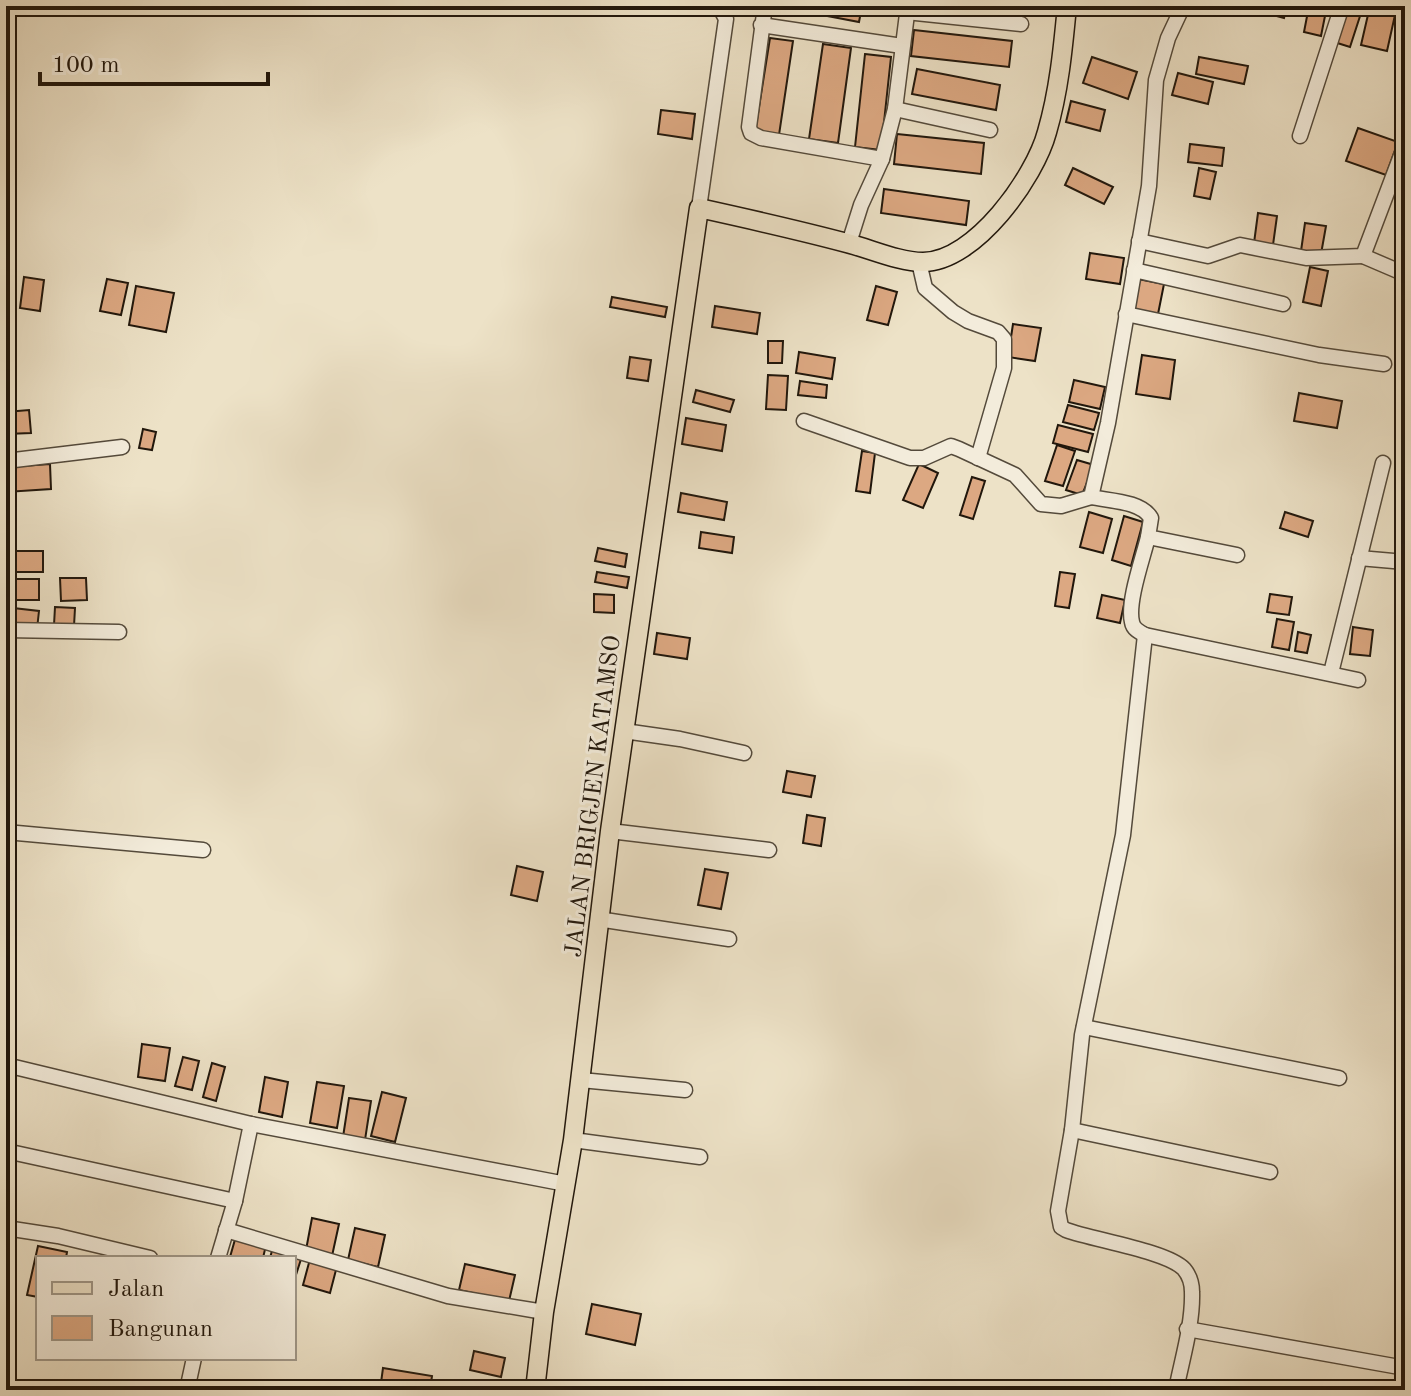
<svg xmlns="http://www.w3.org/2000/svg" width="1411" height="1396" viewBox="0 0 1411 1396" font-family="'Old Standard TT',serif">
<rect width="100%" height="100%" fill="#ede2c7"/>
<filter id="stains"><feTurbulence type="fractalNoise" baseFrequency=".0025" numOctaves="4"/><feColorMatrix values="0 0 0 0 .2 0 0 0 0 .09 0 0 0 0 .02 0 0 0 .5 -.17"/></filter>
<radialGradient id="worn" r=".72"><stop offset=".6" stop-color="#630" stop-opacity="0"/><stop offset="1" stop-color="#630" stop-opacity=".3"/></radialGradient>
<g fill="#dca882" stroke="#21170c" stroke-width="2">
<polygon points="775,6 862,6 859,22"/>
<polygon points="927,6 1013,6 1011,19 927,8"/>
<polygon points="1267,6 1287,6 1284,18 1265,13"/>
<polygon points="1309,6 1327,6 1321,36 1304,32"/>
<polygon points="1343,6 1362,10 1350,47 1331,41"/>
<polygon points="1370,6 1397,6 1387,51 1361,45"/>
<polygon points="914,30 1012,41 1009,67 911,56"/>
<polygon points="770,38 793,41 779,135 755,132"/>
<polygon points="823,44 851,48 838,143 809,139"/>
<polygon points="865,54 891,57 881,150 855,147"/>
<polygon points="1092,57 1137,72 1128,99 1083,83"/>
<polygon points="1199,57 1248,66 1244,84 1196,74"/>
<polygon points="917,69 1000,85 996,110 912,94"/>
<polygon points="1178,73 1213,82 1208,104 1172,95"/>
<polygon points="1071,101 1105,110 1100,131 1066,122"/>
<polygon points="661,110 695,114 692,139 658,134"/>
<polygon points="1358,128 1398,142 1386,175 1346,161"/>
<polygon points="897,134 984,143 981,174 894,164"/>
<polygon points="1190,144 1224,148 1222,166 1188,162"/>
<polygon points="1073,168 1113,187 1104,204 1065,185"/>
<polygon points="1199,168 1216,172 1210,199 1194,196"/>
<polygon points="884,189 969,201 966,225 881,213"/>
<polygon points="1258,213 1277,216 1273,245 1254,243"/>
<polygon points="1305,223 1326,226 1321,254 1301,251"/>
<polygon points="1090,253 1124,258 1120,284 1086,279"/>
<polygon points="1310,267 1328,271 1321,306 1303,302"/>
<polygon points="24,277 44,280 40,311 20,308"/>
<polygon points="107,279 128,283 121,315 100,311"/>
<polygon points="1138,279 1164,284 1158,314 1132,309"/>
<polygon points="136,286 174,293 166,332 129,325"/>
<polygon points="876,286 897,292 888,325 867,320"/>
<polygon points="612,297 667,307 665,317 610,307"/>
<polygon points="715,306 760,313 757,334 712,327"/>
<polygon points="1013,324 1041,328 1035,361 1008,357"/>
<polygon points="768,341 783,341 782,363 768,363"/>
<polygon points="799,352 835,358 832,379 796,373"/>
<polygon points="1142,355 1175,360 1170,399 1136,394"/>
<polygon points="630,357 651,360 648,381 627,378"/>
<polygon points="768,375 788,376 786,410 766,409"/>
<polygon points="1074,380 1105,387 1100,409 1069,402"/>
<polygon points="800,381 827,385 826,398 798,395"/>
<polygon points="696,390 734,400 730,412 693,402"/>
<polygon points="1299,393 1342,401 1337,428 1294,421"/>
<polygon points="1068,405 1099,413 1094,430 1063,422"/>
<polygon points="29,410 31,433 6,434 6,412"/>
<polygon points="686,418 726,425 722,451 682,444"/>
<polygon points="1058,425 1093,434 1088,452 1053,443"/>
<polygon points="143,429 156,432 152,450 139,448"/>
<polygon points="1057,445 1075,451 1063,486 1045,481"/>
<polygon points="862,451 875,453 870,493 856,491"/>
<polygon points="1077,460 1094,465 1082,495 1066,490"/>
<polygon points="50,464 51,489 6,492 6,467"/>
<polygon points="919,464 938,473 923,508 903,500"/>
<polygon points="972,477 985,481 973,519 960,515"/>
<polygon points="681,493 727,502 724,520 678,512"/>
<polygon points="1089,512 1112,519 1103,553 1080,547"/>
<polygon points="1285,512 1313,521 1308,537 1280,528"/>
<polygon points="1124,516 1143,522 1131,566 1112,560"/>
<polygon points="701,532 734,537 732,553 699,548"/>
<polygon points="598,548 627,554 625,567 595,561"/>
<polygon points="7,551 43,551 43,572 8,572"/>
<polygon points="597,572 629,577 627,588 595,582"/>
<polygon points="1060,572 1075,574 1069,608 1055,606"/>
<polygon points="60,578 86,578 87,600 61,601"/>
<rect x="6" y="579" width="33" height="21"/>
<polygon points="594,594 614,595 614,613 594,612"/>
<polygon points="1270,594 1292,597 1289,615 1267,612"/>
<polygon points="1102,595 1125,600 1120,623 1097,618"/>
<polygon points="55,607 75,608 74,626 54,625"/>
<polygon points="13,608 39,611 37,629 11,626"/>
<polygon points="1277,619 1294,622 1289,650 1272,647"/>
<polygon points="1353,627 1373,630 1370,656 1350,654"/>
<polygon points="1298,632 1311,635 1307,653 1295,651"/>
<polygon points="657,633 690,638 687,659 654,654"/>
<polygon points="787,771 815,776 811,797 783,792"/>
<polygon points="807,815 825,818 821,846 803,843"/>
<polygon points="517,866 543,872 537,901 511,895"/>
<polygon points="705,869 728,873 721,909 698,905"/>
<polygon points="142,1044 170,1048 165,1081 138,1077"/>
<polygon points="183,1057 199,1061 192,1090 175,1086"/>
<polygon points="212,1063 225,1067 216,1101 203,1097"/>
<polygon points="265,1077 288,1082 282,1117 259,1112"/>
<polygon points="317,1082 344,1086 337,1128 310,1123"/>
<polygon points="382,1092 406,1098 395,1142 371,1136"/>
<polygon points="349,1098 371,1101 365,1140 343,1137"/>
<polygon points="312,1218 339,1224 332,1256 306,1250"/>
<polygon points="355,1228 385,1235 378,1267 348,1260"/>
<polygon points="236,1236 266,1245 263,1258 230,1257"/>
<polygon points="38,1246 67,1252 66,1258 38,1258 38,1297 27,1295"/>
<polygon points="273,1247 302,1256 295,1278 294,1258 270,1258"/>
<polygon points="310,1259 337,1266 330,1293 303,1285"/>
<polygon points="465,1264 515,1275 509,1301 459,1290"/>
<polygon points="592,1304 641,1314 635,1345 586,1334"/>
<polygon points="474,1351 505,1358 501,1377 470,1370"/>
<polygon points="383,1368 432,1376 430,1390 380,1390"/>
</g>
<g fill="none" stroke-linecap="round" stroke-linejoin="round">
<g stroke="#544a3b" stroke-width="17">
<g id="minor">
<polyline points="765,6 749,127 751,133 761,138 882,159"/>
<polyline points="906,12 1021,24"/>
<polyline points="761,25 902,46"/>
<polyline points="895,109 990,130"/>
<polyline points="1300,136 1342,6"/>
<polyline points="699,208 726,19 719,6"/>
<polyline points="1139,241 1208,256 1240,245 1306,258 1363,256 1405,145"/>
<polyline points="849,243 861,205 882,159 895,109 908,6"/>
<polyline points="1363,256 1405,274"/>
<polyline points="919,262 925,288 953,312 968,321 998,332 1004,339 1004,368 978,458"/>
<polyline points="1134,270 1283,304"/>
<polyline points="1126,314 1319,355 1384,364"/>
<polyline points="804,421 910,458 924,458 951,446 959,449 1015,475 1041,504 1061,506 1091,497 1108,423 1149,186 1156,80 1168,38 1183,6"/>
<polyline points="6,461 122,447"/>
<path d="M 1091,497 C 1110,501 1141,501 1151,518 L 1148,537 L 1237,555"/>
<path d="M 1148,537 C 1143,558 1127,602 1132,622 C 1133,629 1139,632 1145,635 L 1358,680"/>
<polyline points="1359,558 1405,562"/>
<polyline points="6,630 119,632"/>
<path d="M 1145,635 L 1123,835 L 1082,1035 L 1072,1130 L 1058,1211 L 1061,1227 L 1066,1230 C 1093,1240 1167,1251 1184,1269 C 1189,1275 1192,1284 1192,1292 C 1193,1324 1182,1359 1176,1390"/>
<polyline points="1331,673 1383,463"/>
<polyline points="624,731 680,739 744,753"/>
<polyline points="610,831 769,850"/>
<polyline points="6,832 203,850"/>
<polyline points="598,919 729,939"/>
<polyline points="1084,1027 1339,1078"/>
<polyline points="6,1065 251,1124 566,1184"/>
<polyline points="581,1080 685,1090"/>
<polyline points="1072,1130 1270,1172"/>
<polyline points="573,1140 700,1157"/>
<polyline points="6,1151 235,1201"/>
<polyline points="6,1228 58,1236 150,1258"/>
<polyline points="226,1230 448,1296 544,1312"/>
<polyline points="218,1258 235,1201 251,1124"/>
<polyline points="1187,1329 1405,1368"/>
<polyline points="187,1390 194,1358"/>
</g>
</g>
<g stroke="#21170c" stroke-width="21">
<path id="major" d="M 535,1390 L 544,1312 L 573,1140 L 610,831 L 699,208 C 749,219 798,230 847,243 C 871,249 899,262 923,262 C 975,262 1035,177 1047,132 C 1059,91 1063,48 1067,6"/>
</g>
<use href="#minor" stroke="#f3ecdb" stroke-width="14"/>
<use href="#major" stroke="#ede2c7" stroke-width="18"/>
</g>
<g text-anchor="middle" stroke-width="6" stroke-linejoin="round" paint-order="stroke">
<g font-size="24" fill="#21170c" stroke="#f3ecdb">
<text transform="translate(592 796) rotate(-83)" y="8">JALAN BRIGJEN KATAMSO</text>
</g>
</g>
<rect width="1411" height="1396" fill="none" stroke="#ede2c7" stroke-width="32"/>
<rect x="8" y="8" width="1395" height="1380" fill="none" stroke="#21170c" stroke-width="4"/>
<rect x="16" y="16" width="1379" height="1364" fill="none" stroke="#21170c" stroke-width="2"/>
<rect x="36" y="1256" width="260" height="104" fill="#f3ecdb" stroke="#9f9788" stroke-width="2"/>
<rect x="52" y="1282" width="40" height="12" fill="#ede2c7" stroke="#9f9788" stroke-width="2"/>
<text x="108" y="1296" font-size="24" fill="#21170c">Jalan</text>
<rect x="52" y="1316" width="40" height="24" fill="#dca882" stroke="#9f9788" stroke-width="2"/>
<text x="108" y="1336" font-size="24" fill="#21170c">Bangunan</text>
<path d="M40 72v12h228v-12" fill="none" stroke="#21170c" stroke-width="4"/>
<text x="52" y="72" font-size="24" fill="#21170c" stroke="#f3ecdb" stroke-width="6" paint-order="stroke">100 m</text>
<rect width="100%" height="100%" filter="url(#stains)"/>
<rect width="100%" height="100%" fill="url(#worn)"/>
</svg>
